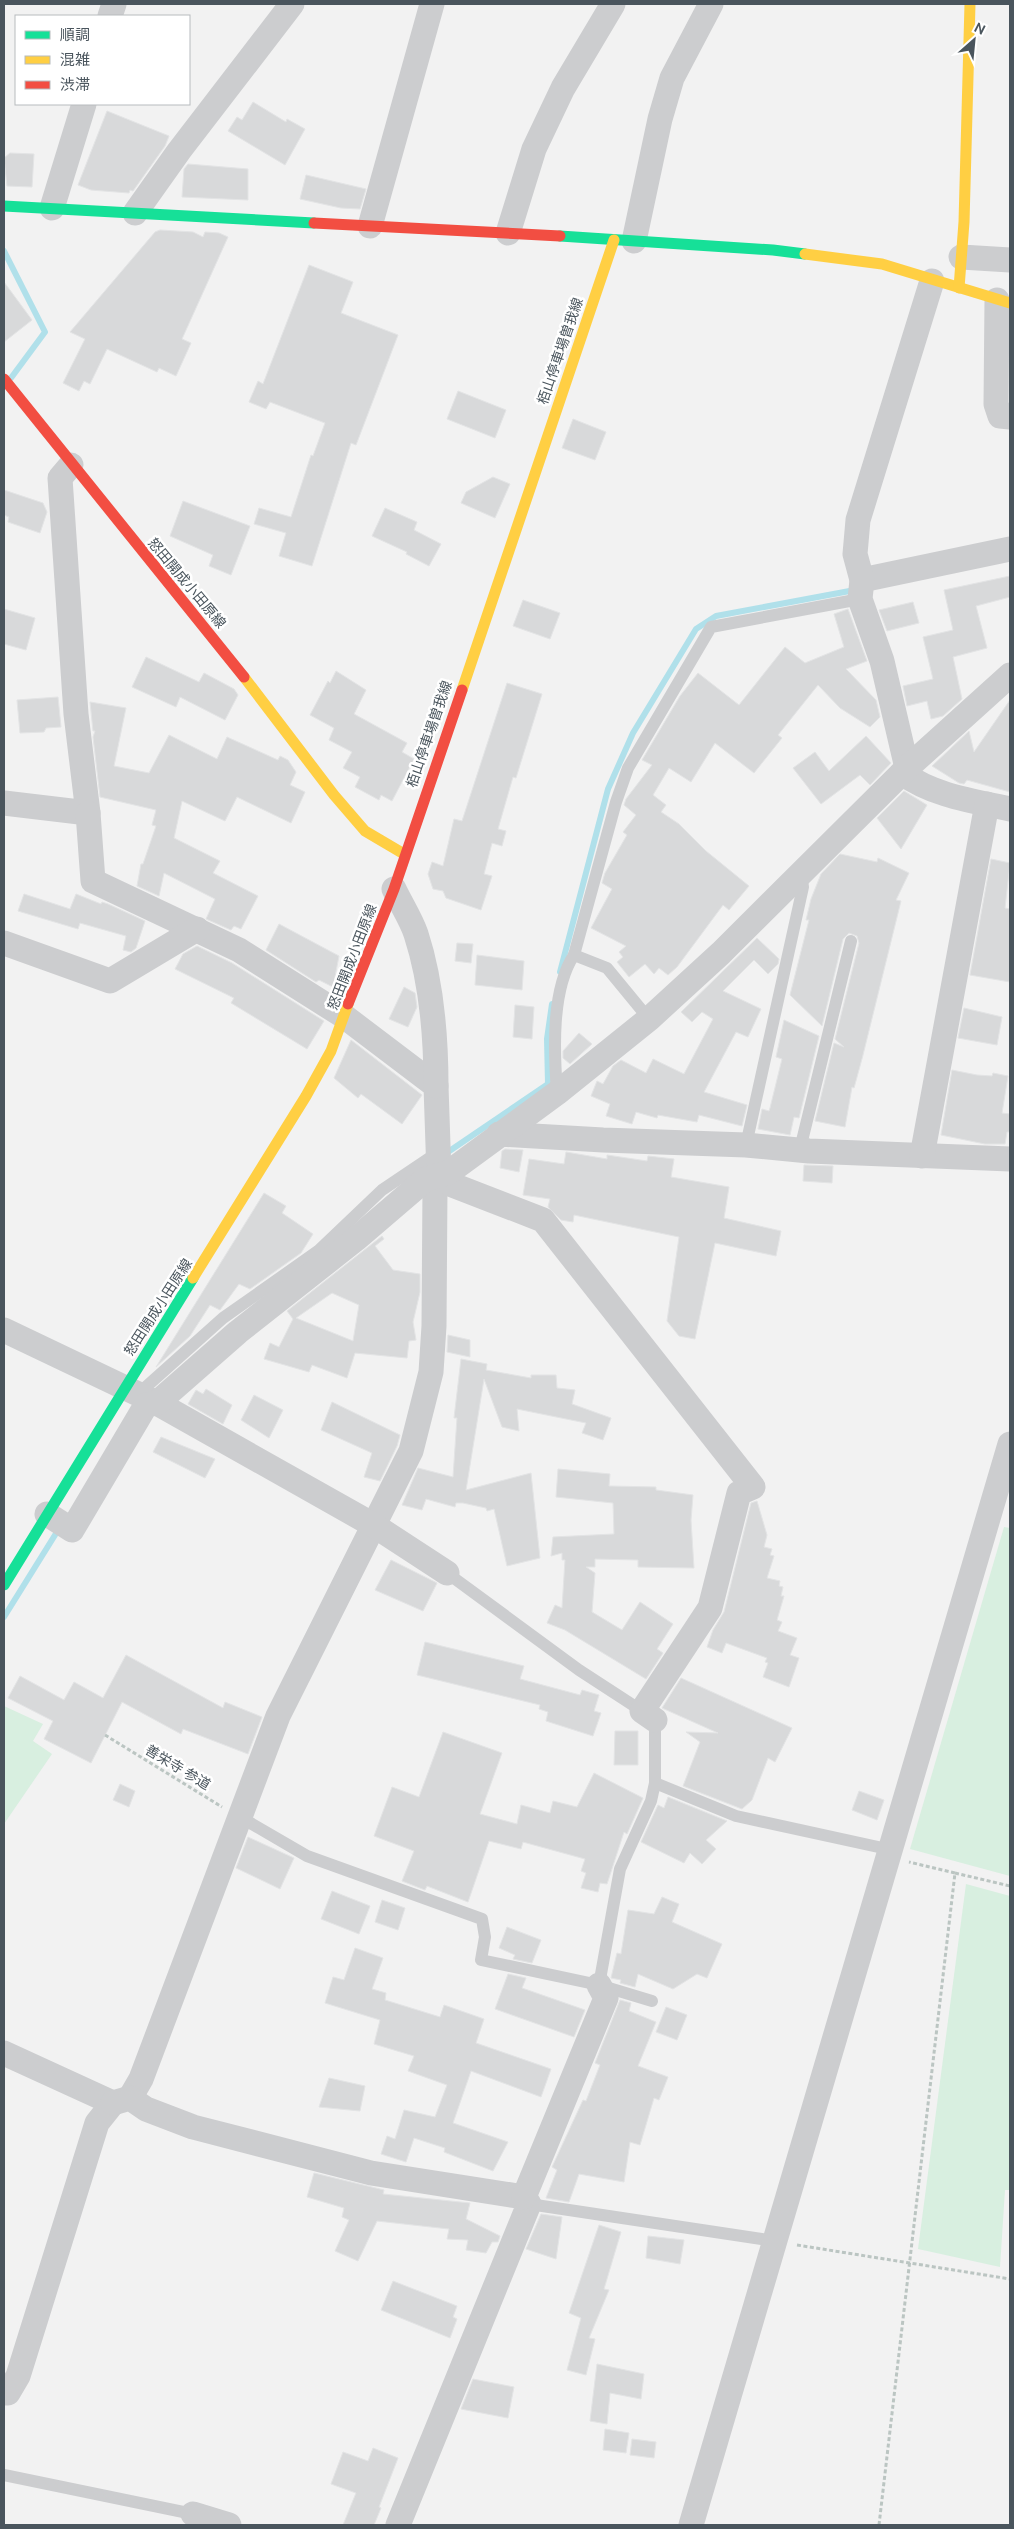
<svg xmlns="http://www.w3.org/2000/svg" width="1014" height="2529" viewBox="0 0 1014 2529" font-family="Ubuntu,'Noto Sans JP',sans-serif">
<rect width="100%" height="100%" fill="#f2f2f2"/>
<g fill="#d8efe0">
<polygon points="1004,1527 1010,1528 1010,1876 910,1849"/>
<polygon points="4,1706 43,1724 33,1741 52,1754 4,1824"/>
<polygon points="966,1884 1010,1896 1010,2190 1005,2190 1000,2267 918,2249"/>
</g>
<g fill="none" stroke-linecap="round" stroke-linejoin="round">
<g stroke="#b0e0ea" stroke-width="6">
<polyline points="4,251 45,332 11,378"/>
<polyline points="560,972 608,789 633,733 696,629 716,616 855,590"/>
<polyline points="445,1154 548,1084 547,1039 552,1004"/>
<polyline points="4,1617 60,1527"/>
</g>
</g>
<g fill="#d8d9da" stroke="#e3e4e5" fill-rule="evenodd">
<polygon points="253,102 286,122 287,119 305,129 285,165 228,131 237,117 242,120"/>
<polygon points="107,111 169,136 165,146 133,191 130,190 129,193 91,190 78,185"/>
<polygon points="10,153 34,154 32,187 7,186 4,158"/>
<polygon points="188,164 248,169 248,200 182,197 184,169"/>
<polygon points="306,175 366,189 360,209 341,208 300,199"/>
<polygon points="160,230 193,232 203,237 205,232 219,233 228,237 182,339 191,343 176,376 159,368 157,372 107,349 90,384 84,381 79,391 63,383 85,339 70,332 155,232"/>
<polygon points="309,265 353,282 341,313 398,335 356,445 351,443 312,566 279,556 286,533 254,524 259,508 291,517 311,455 313,456 325,423 270,402 266,409 249,402 258,381 263,384"/>
<polygon points="4,282 32,320 4,342"/>
<polygon points="458,391 506,410 495,438 447,419"/>
<polygon points="573,419 606,432 595,460 562,448"/>
<polygon points="493,477 510,484 495,518 461,503 466,492"/>
<polygon points="4,490 43,503 47,512 40,533 8,522 9,517 4,515"/>
<polygon points="183,501 250,526 231,575 209,566 213,555 170,536"/>
<polygon points="385,508 417,522 414,530 441,544 429,566 406,554 407,552 372,536"/>
<polygon points="1010,576 1010,597 976,606 987,648 953,657 962,699 943,716 931,719 927,701 907,706 903,686 933,679 923,637 953,630 944,590"/>
<polygon points="523,600 560,613 550,639 513,626"/>
<polygon points="913,602 919,623 887,631 879,610"/>
<polygon points="4,609 35,618 26,650 4,644"/>
<polygon points="848,609 867,661 846,669 876,700 880,717 870,727 840,708 818,685 778,735 782,738 754,773 715,743 691,782 669,768 653,795 666,805 661,812 679,824 706,851 749,886 729,910 723,905 677,967 668,975 659,968 654,974 645,964 629,977 617,962 623,957 619,952 626,946 591,928 612,889 602,883 605,873 627,835 623,832 636,815 624,805 626,799 652,765 642,760 680,696 698,673 739,705 785,647 805,663 844,647 834,614"/>
<polygon points="146,657 199,682 204,673 234,689 238,695 225,720 180,697 176,707 132,687"/>
<polygon points="336,671 366,690 354,714 407,743 402,752 414,759 392,801 381,795 379,800 355,787 360,777 343,768 352,752 329,740 334,728 310,715 328,681 330,683"/>
<polygon points="507,683 542,694 516,778 513,777 498,829 506,831 502,846 492,843 484,874 492,876 481,910 446,898 443,891 433,889 428,874 432,862 443,866 454,819 462,821"/>
<polygon points="58,697 61,727 46,728 44,732 20,733 17,700"/>
<polygon points="1010,700 1010,792 967,780 964,784 959,783 932,766 969,731 974,752"/>
<polygon points="90,702 126,708 114,766 149,773 169,735 217,759 227,737 278,760 280,756 288,760 296,772 290,785 305,792 291,823 237,797 225,821 182,801 174,838 220,861 213,873 258,896 241,929 234,926 231,930 206,919 215,899 164,873 159,896 137,886 141,864 143,864 156,826 152,825 156,810 100,797 93,737 95,731 93,731"/>
<polygon points="866,736 891,763 870,785 860,775 821,804 793,768 815,752 829,771"/>
<polygon points="904,791 927,805 901,849 877,818"/>
<polygon points="840,854 877,862 878,858 909,873 896,900 901,901 863,1055 854,1088 852,1087 845,1127 815,1121 834,1043 844,1047 835,1039 859,943 857,936 849,933 843,939 822,1026 790,995 809,920 806,920 811,899 821,874"/>
<polygon points="991,859 1010,863 1005,908 1010,909 1010,982 970,975"/>
<polygon points="24,894 70,909 76,894 101,904 102,902 108,904 145,921 136,948 131,952 123,950 126,936 80,923 78,929 18,911"/>
<polygon points="279,924 339,956 333,987 319,980 316,982 266,950"/>
<polygon points="757,938 779,959 778,964 768,974 754,960 723,991 761,1009 748,1037 736,1032 704,1092 747,1105 742,1126 699,1115 697,1122 658,1115 657,1118 636,1112 632,1124 606,1116 610,1104 591,1096 597,1081 603,1084 613,1066 621,1060 646,1073 653,1059 684,1074 713,1019 702,1012 692,1022 681,1012"/>
<polygon points="457,943 473,944 471,963 455,961"/>
<polygon points="197,946 232,963 324,1021 307,1049 231,1003 234,998 175,969 183,954"/>
<polygon points="477,955 524,961 522,990 475,985"/>
<polygon points="404,987 415,993 417,1007 408,1027 389,1019"/>
<polygon points="515,1005 534,1007 532,1039 513,1037"/>
<polygon points="964,1008 1002,1017 997,1045 958,1038"/>
<polygon points="784,1020 819,1036 799,1118 794,1117 790,1135 758,1129 762,1109 769,1111 770,1108 782,1059 776,1057"/>
<polygon points="579,1033 592,1044 570,1064 563,1058 563,1051"/>
<polygon points="351,1040 422,1095 402,1124 361,1094 358,1098 334,1078"/>
<polygon points="952,1070 977,1075 992,1076 993,1073 1008,1076 1002,1113 1010,1114 1010,1132 1007,1132 1005,1144 985,1144 941,1135"/>
<polygon points="505,1149 523,1150 519,1172 500,1168 502,1151"/>
<polygon points="566,1152 607,1159 607,1155 647,1161 648,1156 674,1159 671,1177 729,1187 724,1218 781,1231 776,1256 715,1243 695,1339 679,1336 667,1321 679,1237 574,1215 573,1222 561,1220 548,1207 550,1199 523,1195 529,1159 564,1164"/>
<polygon points="804,1165 833,1166 832,1183 803,1181"/>
<polygon points="264,1193 286,1206 282,1213 313,1234 301,1253 250,1289 239,1284 220,1310 210,1305 190,1336 156,1367"/>
<path d="M 382,1236 L 384,1239 L 375,1246 L 393,1270 L 420,1274 L 420,1292 L 413,1322 L 416,1340 L 409,1341 L 407,1358 L 355,1353 L 347,1378 L 312,1365 L 309,1372 L 264,1359 L 270,1343 L 279,1347 L 293,1319 L 287,1311 ZM 332,1293 L 359,1305 L 353,1341 L 296,1318 Z"/>
<polygon points="448,1335 470,1340 470,1357 447,1352"/>
<polygon points="461,1359 487,1364 486,1370 531,1378 531,1375 556,1375 557,1388 575,1390 572,1404 611,1418 603,1440 582,1433 586,1423 517,1409 519,1431 502,1427 484,1379 466,1490 531,1473 540,1558 507,1566 494,1509 487,1511 486,1508 463,1503 456,1503 455,1507 426,1499 422,1510 402,1505 418,1468 453,1477 457,1418 454,1418"/>
<polygon points="206,1389 232,1405 223,1424 188,1404 196,1390 203,1394"/>
<polygon points="254,1395 283,1410 269,1438 241,1420"/>
<polygon points="332,1402 400,1435 397,1446 380,1481 364,1477 372,1453 321,1430"/>
<polygon points="161,1437 215,1459 205,1478 153,1452"/>
<polygon points="558,1469 610,1474 609,1486 656,1487 656,1490 693,1495 691,1520 694,1568 638,1567 638,1560 595,1559 595,1567 586,1567 595,1573 592,1612 622,1630 640,1602 673,1624 657,1649 663,1653 646,1679 565,1630 547,1623 555,1605 562,1608 565,1560 562,1560 562,1553 551,1556 553,1537 614,1534 613,1503 556,1497"/>
<polygon points="757,1501 767,1535 764,1547 772,1549 770,1555 774,1556 767,1578 780,1581 779,1586 783,1587 781,1596 784,1596 777,1620 782,1622 778,1631 797,1638 790,1655 799,1658 789,1687 763,1677 768,1663 765,1662 767,1658 726,1643 722,1653 707,1647 713,1630 724,1612 751,1503"/>
<polygon points="391,1560 437,1583 423,1611 375,1590"/>
<polygon points="425,1642 524,1666 520,1679 580,1695 582,1690 599,1695 594,1711 601,1713 593,1736 546,1721 548,1712 539,1709 540,1705 417,1675"/>
<polygon points="126,1655 223,1708 225,1702 262,1717 248,1754 183,1729 181,1734 122,1702 91,1763 44,1739 53,1721 8,1698 20,1676 64,1700 74,1682 103,1698"/>
<polygon points="681,1678 792,1728 775,1762 768,1758 752,1800 742,1809 683,1786 700,1742 686,1732 718,1733 662,1708"/>
<polygon points="615,1731 638,1731 638,1765 614,1765"/>
<polygon points="443,1732 502,1753 480,1814 517,1824 521,1805 550,1813 553,1801 577,1807 594,1773 643,1798 627,1834 624,1832 607,1884 600,1883 598,1892 581,1888 586,1873 581,1871 585,1859 523,1842 521,1849 489,1841 468,1902 427,1886 425,1890 402,1881 414,1851 374,1836 392,1787 419,1797"/>
<polygon points="120,1784 135,1791 129,1807 113,1800"/>
<polygon points="859,1791 884,1800 877,1820 852,1810"/>
<polygon points="668,1797 727,1821 706,1840 716,1849 702,1864 690,1853 684,1863 641,1842 658,1805 664,1808"/>
<polygon points="248,1837 294,1858 280,1889 236,1868"/>
<polygon points="332,1891 370,1906 359,1934 321,1919"/>
<polygon points="662,1897 679,1904 672,1922 722,1944 707,1978 697,1974 673,1989 638,1974 635,1987 620,1983 621,1980 611,1978 617,1953 621,1954 628,1910 654,1914"/>
<polygon points="382,1900 405,1908 398,1930 375,1922"/>
<polygon points="507,1927 541,1940 532,1963 513,1959 515,1955 499,1948"/>
<polygon points="355,1948 383,1958 372,1989 386,1993 385,2000 440,2017 444,2005 484,2019 476,2043 551,2069 541,2097 471,2071 453,2123 508,2142 493,2171 444,2152 445,2148 414,2138 406,2162 381,2154 387,2136 395,2139 404,2110 435,2117 447,2085 408,2071 414,2056 374,2044 380,2020 325,2003 333,1977 344,1980"/>
<polygon points="508,1974 526,1978 522,1988 585,2010 574,2037 495,2009"/>
<polygon points="620,2000 631,2003 629,2011 656,2022 638,2066 668,2077 659,2100 654,2098 640,2145 630,2142 624,2182 579,2174 569,2202 546,2198 557,2170 552,2167 583,2100 586,2101 600,2065 595,2063"/>
<polygon points="666,2007 687,2015 677,2040 656,2032"/>
<polygon points="329,2078 365,2086 360,2111 319,2107"/>
<polygon points="314,2173 384,2190 383,2194 470,2203 466,2219 500,2236 498,2242 492,2242 486,2253 466,2250 468,2240 447,2239 449,2229 377,2221 358,2261 335,2251 349,2220 342,2217 344,2208 307,2197"/>
<polygon points="541,2214 562,2217 556,2259 526,2249"/>
<polygon points="599,2225 621,2232 604,2289 609,2290 589,2338 595,2339 586,2375 567,2370 581,2318 569,2313"/>
<polygon points="648,2236 684,2240 680,2264 646,2258"/>
<polygon points="393,2281 457,2306 453,2317 457,2319 450,2338 381,2310"/>
<polygon points="597,2364 644,2374 641,2399 610,2393 607,2424 590,2421"/>
<polygon points="473,2379 514,2387 508,2418 461,2409"/>
<polygon points="605,2429 629,2433 626,2453 603,2450"/>
<polygon points="632,2439 656,2442 654,2458 630,2455"/>
<polygon points="373,2448 398,2458 379,2507 381,2508 374,2525 343,2525 356,2493 331,2484 343,2452 368,2461"/>
</g>
<g fill="none" stroke-linecap="round" stroke-linejoin="round">
<g stroke="#bbc5c2" stroke-width="3" stroke-dasharray="4 2.5" stroke-linecap="butt">
<polyline points="105,1735 222,1807"/>
<polyline points="955,1873 1010,1886"/>
<polyline points="797,2245 1010,2279"/>
<polyline points="879,2525 955,1873 909,1862"/>
</g>
<g stroke="#cccdcf" stroke-width="12">
<polyline points="649,1019 607,968 574,955 616,802 628,768 711,627 860,599"/>
<path d="M 557,1093 C 554,1052 551,990 574,955"/>
<polyline points="746,1145 803,887 801,873"/>
<polyline points="800,1149 851,941"/>
<polyline points="138,1394 223,1318 318,1251 382,1190 437,1153"/>
<polyline points="447,1573 579,1670 642,1711"/>
<polyline points="655,1783 736,1816 892,1850"/>
<polyline points="240,1817 307,1856 482,1919 485,1937 481,1960 599,1985 652,2001"/>
<polyline points="599,1985 620,1869 651,1801 655,1783 655,1720"/>
<polyline points="529,2204 775,2241"/>
<polyline points="4,2475 193,2514"/>
</g>
<g stroke="#cccdcf" stroke-width="25">
<polyline points="110,16 114,4"/>
<polyline points="52,208 84,104"/>
<polyline points="135,213 179,151 292,4"/>
<polyline points="370,226 432,4"/>
<polyline points="508,233 534,149 563,88 613,4"/>
<polyline points="634,241 660,119 672,78 711,4"/>
<polyline points="961,257 1010,260"/>
<polyline points="997,300 996,404 1000,416 1010,417"/>
<polyline points="862,580 1010,549"/>
<polyline points="907,768 882,661 860,599 862,580 855,554 858,520 932,281"/>
<path d="M 902,773 C 934,796 973,801 1010,809"/>
<polyline points="4,803 88,813 76,714 60,478 71,465"/>
<polyline points="88,813 93,881 239,950 345,1017 436,1086 439,1175 435,1187 434,1326 431,1372 411,1451 278,1716 141,2079 130,2098"/>
<path d="M 394,889 C 401,904 411,919 416,934 C 432,983 436,1035 436,1086"/>
<polyline points="4,943 110,981 197,929"/>
<polyline points="499,1134 603,1140 746,1145 809,1151 1010,1159"/>
<polyline points="922,1156 987,804"/>
<polyline points="439,1175 450,1184 543,1220 753,1487 739,1493 710,1608 642,1711 655,1720"/>
<polyline points="4,1330 157,1403 375,1526 447,1573"/>
<polyline points="47,1514 72,1530 146,1405 157,1403 238,1332 356,1239 426,1179 448,1173 557,1093 649,1019 721,953 907,768 1010,675"/>
<polyline points="4,2053 113,2103 97,2123 18,2376 8,2393 4,2393"/>
<polyline points="113,2103 130,2098 146,2109 193,2127 371,2173 524,2197 529,2204 398,2525"/>
<polyline points="524,2197 606,1998 599,1985"/>
<polyline points="193,2514 229,2525"/>
<polyline points="691,2525 1010,1444"/>
</g>
<g stroke="#16e098" stroke-width="11">
<polyline points="4,206 314,223"/>
<polyline points="560,236 773,250 805,254"/>
<polyline points="4,1585 193,1278"/>
</g>
<g stroke="#ffcf43" stroke-width="11">
<polyline points="805,254 882,264 1010,303"/>
<polyline points="959,288 964,222 970,4"/>
<polyline points="244,677 334,795 365,831 404,854"/>
<polyline points="462,690 614,240"/>
<polyline points="193,1278 306,1096 331,1051 348,1004"/>
</g>
<g stroke="#f24e42" stroke-width="11">
<polyline points="314,223 560,236"/>
<polyline points="4,379 244,677"/>
<polyline points="348,1004 394,889 462,690"/>
</g>
</g>
<g text-anchor="middle" stroke-width="5" stroke-linejoin="round" paint-order="stroke">
<g font-size="14" fill="#4a555d" stroke="#fff">
<text transform="translate(560 351) rotate(-71)" y="5">栢山停車場曽我線</text>
<text transform="translate(187 583) rotate(50)" y="5">怒田開成小田原線</text>
<text transform="translate(429 734) rotate(-71)" y="5">栢山停車場曽我線</text>
<text transform="translate(352 957) rotate(-69)" y="5">怒田開成小田原線</text>
<text transform="translate(158 1307) rotate(-57)" y="5">怒田開成小田原線</text>
<text transform="translate(178 1767) rotate(31)" y="5">善栄寺 参道</text>
</g>
</g>
<rect width="1014" height="2529" fill="none" stroke="#4a555d" stroke-width="10"/>
<rect x="15" y="15" width="175" height="90" fill="#ffffff" stroke="#b7bbbe"/>
<rect x="25" y="31" width="25" height="8" fill="#16e098" stroke="#b7bbbe"/>
<text x="60" y="40" font-size="15" fill="#4a555d">順調</text>
<rect x="25" y="56" width="25" height="8" fill="#ffcf43" stroke="#b7bbbe"/>
<text x="60" y="65" font-size="15" fill="#4a555d">混雑</text>
<rect x="25" y="81" width="25" height="8" fill="#f24e42" stroke="#b7bbbe"/>
<text x="60" y="90" font-size="15" fill="#4a555d">渋滞</text>
<g transform="translate(974 40) rotate(27)" stroke="#ffffff" stroke-width="4" paint-order="stroke">
<path d="M0-4L9 19L0 12L-9 19Z" fill="#4a555d"/>
<text y="-8" font-size="14" font-weight="bold" text-anchor="middle" fill="#4a555d">N</text>
</g>
</svg>
